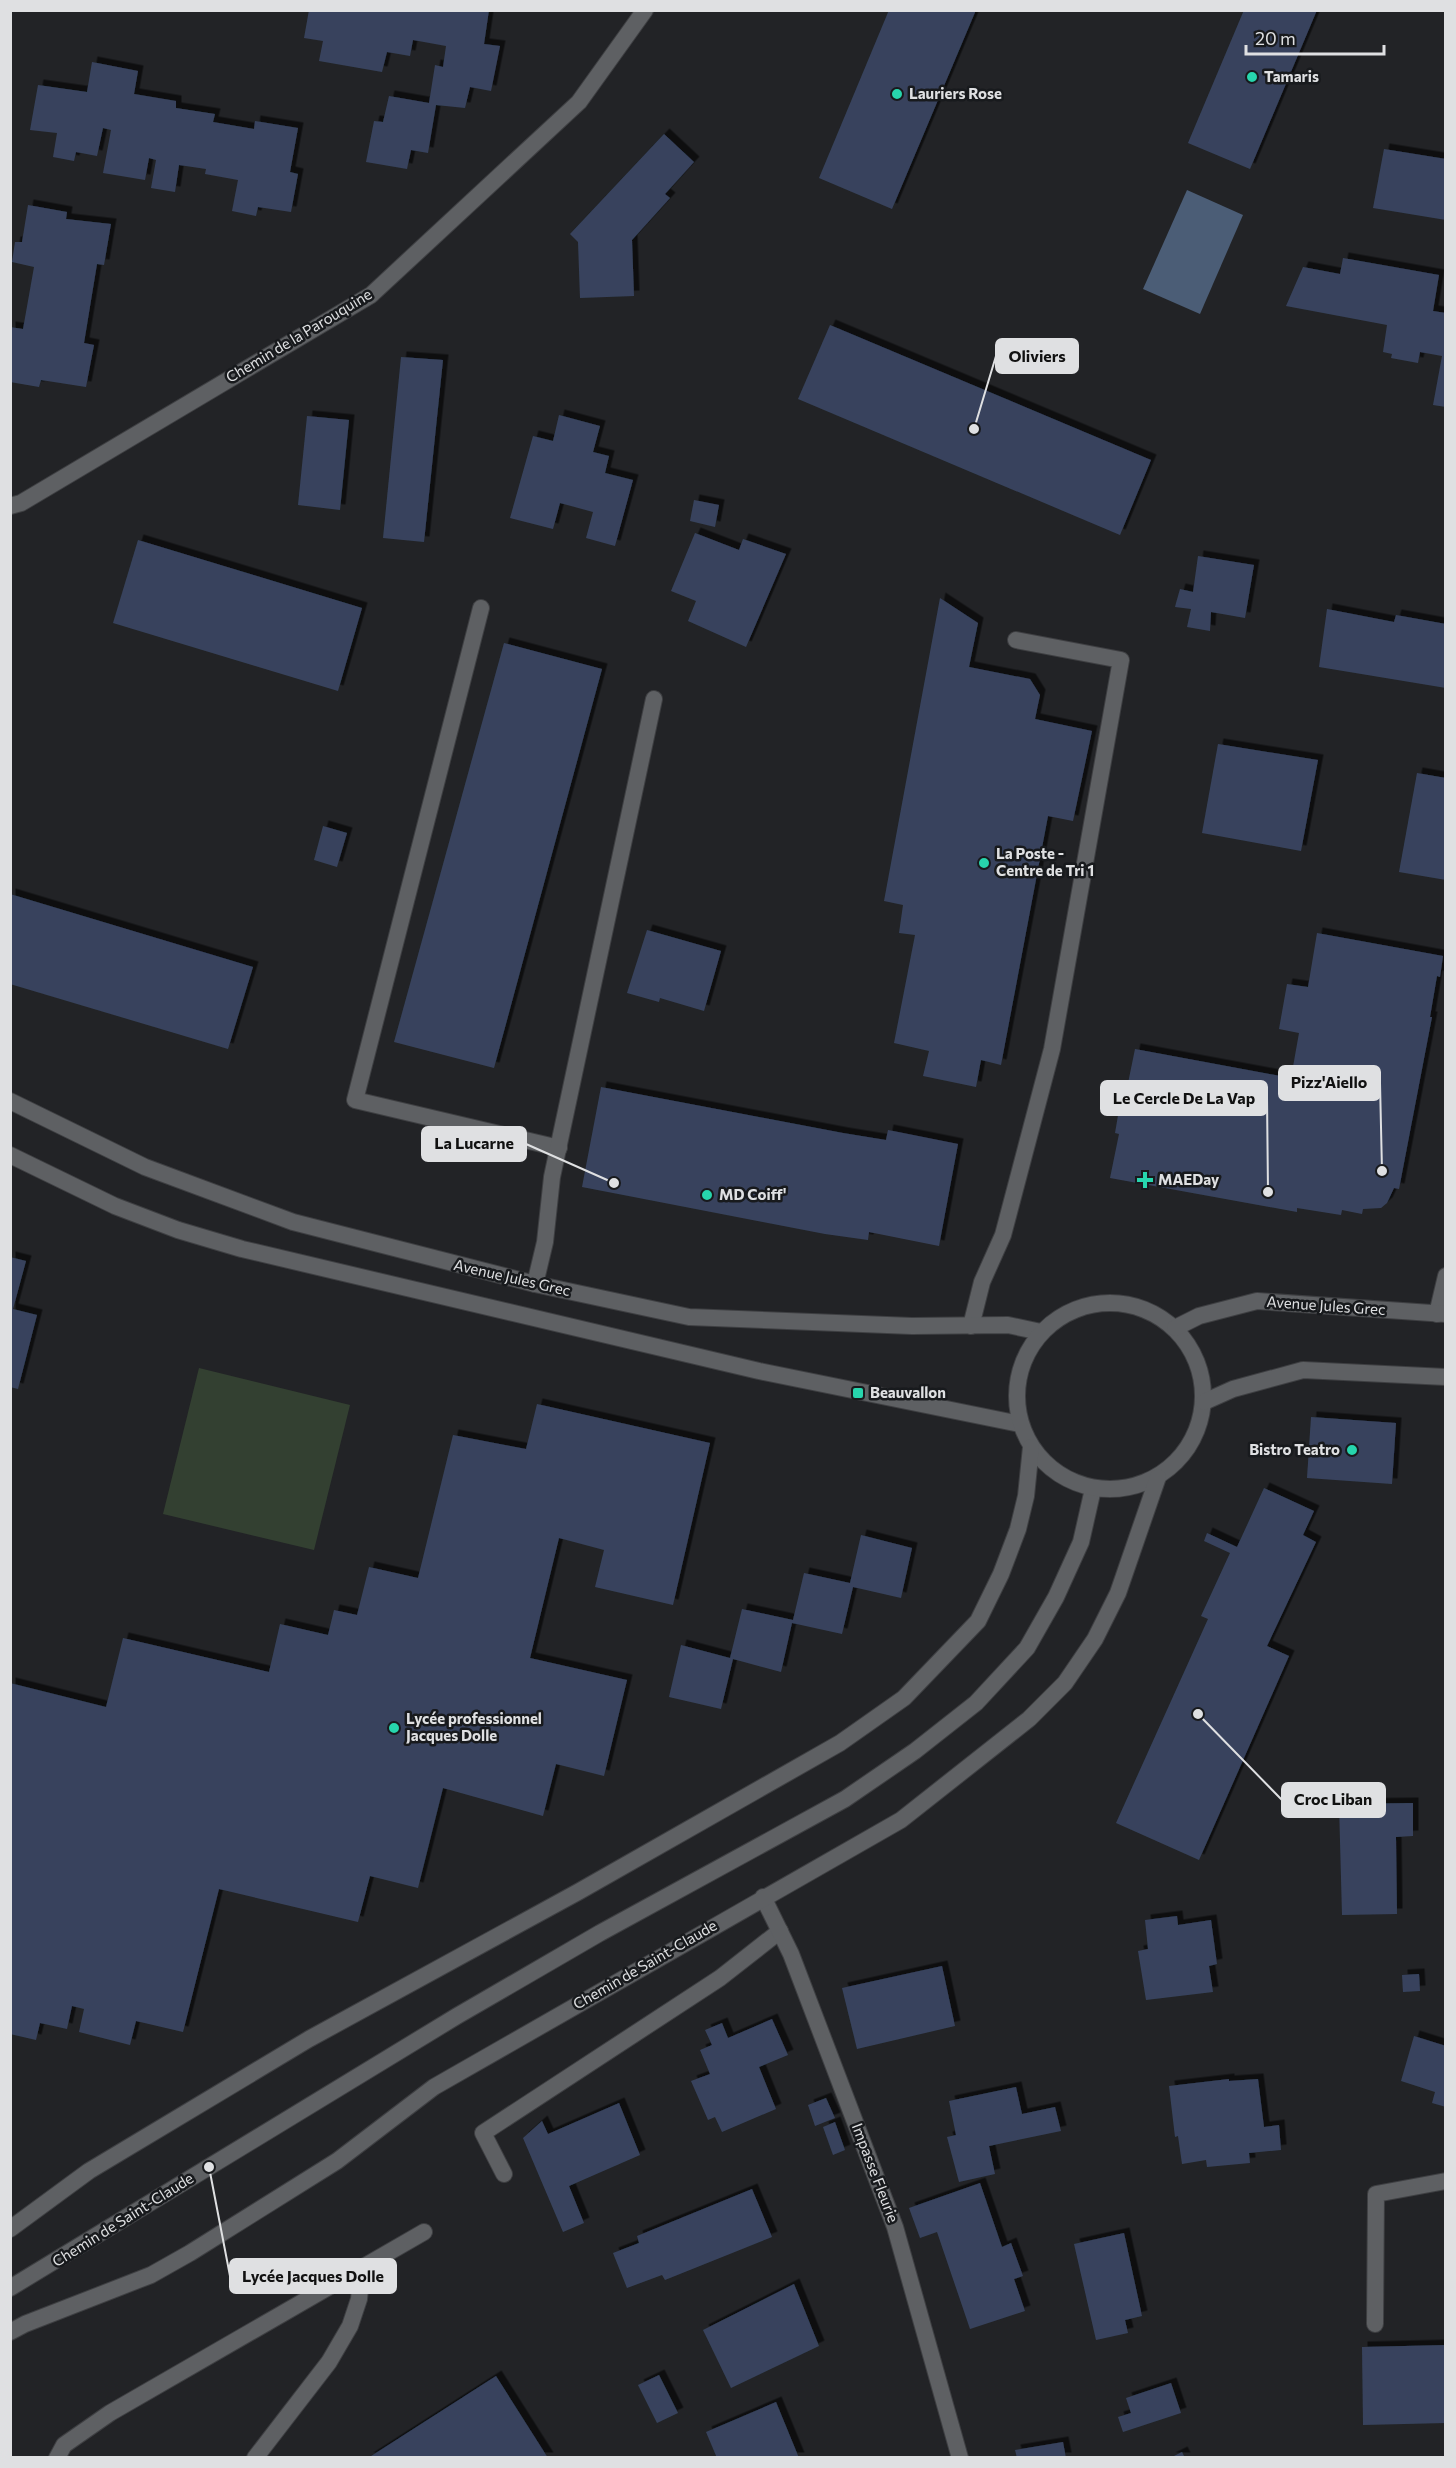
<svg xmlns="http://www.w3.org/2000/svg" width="1456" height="2468" font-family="Commissioner,sans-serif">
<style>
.green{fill:#334031}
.water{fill:#4b5d76}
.building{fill:#37435d;filter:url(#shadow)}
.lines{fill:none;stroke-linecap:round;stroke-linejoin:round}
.service-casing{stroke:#3e3f42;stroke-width:18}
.minor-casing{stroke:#3e3f42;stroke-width:18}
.tertiary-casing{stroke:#3e3f42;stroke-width:18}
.service{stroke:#5e6063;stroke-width:16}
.minor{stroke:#5e6063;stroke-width:16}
.tertiary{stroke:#5e6063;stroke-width:16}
.poi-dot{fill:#27d5ad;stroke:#181a1d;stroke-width:2}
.labels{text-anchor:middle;stroke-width:5;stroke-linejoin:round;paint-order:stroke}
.poi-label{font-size:15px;font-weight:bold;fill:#dfe0e2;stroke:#181a1d;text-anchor:start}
.street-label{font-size:15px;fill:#dfe0e2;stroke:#181a1d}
.leader{fill:none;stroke:#dfe0e2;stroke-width:2}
.callout-dot{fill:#dfe0e2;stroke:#181a1d;stroke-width:2}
.callout{fill:#dfe0e2;stroke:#dfe0e2;stroke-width:2}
.callout-label{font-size:16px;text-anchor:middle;font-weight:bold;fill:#111}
</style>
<defs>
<filter id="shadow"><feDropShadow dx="5.5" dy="-5.5" stdDeviation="0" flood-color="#0009"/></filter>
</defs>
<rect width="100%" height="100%" fill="#222326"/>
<polygon class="green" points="199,1368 350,1405 314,1550 163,1514"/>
<polygon class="water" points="1187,190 1243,215 1200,314 1143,289"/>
<g class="building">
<polygon points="309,10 489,10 484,44 500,46 491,91 470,87 465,108 436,105 428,153 411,150 407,169 366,162 374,121 383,122 389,96 429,103 435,65 443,67 446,46 413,40 410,56 387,52 382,72 319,61 323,41 304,38"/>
<polygon points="889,10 976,10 892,209 819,178"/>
<polygon points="1244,10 1317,10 1250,169 1188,143"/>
<polygon points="92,62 138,71 134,94 176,101 176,108 215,114 213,122 254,129 255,121 298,128 290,172 298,174 291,212 258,207 256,216 232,211 238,180 205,174 206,169 179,165 175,192 151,188 156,160 149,158 145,180 103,173 111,130 103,128 97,156 76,152 74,161 53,157 57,133 30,130 38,85 87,92"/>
<polygon points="664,134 694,162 665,194 670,198 632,240 634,296 580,298 578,242 570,234"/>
<polygon points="1384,149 1446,159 1446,220 1373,208"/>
<polygon points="28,205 67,212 66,219 111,224 104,265 97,264 84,343 94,345 86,387 41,380 39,387 10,382 10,327 23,329 34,267 12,262 15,242 22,242"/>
<polygon points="1343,258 1439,275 1433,311 1446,313 1446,407 1433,405 1442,356 1420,352 1418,363 1391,358 1392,354 1383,352 1387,325 1286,306 1303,267 1340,274"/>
<polygon points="830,325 1151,460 1120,535 798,399"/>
<polygon points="401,357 443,360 424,542 383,538"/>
<polygon points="559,415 600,426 593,452 609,456 605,473 633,480 615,546 586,538 593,512 560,503 553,529 510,518 533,436 553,441"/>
<polygon points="307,416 349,420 340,510 298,505"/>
<polygon points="694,500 719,505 715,527 690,521"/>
<polygon points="695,533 739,550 743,539 786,554 746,647 688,621 696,601 671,591"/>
<polygon points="138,540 362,608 338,691 113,623"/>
<polygon points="1198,556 1254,565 1245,618 1211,612 1210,631 1187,627 1191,609 1175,607 1176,603 1180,589 1193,592"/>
<polygon points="940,598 978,623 969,667 1030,679 1040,695 1035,719 1092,731 1073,821 1048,816 1001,1065 981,1060 976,1087 923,1076 929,1051 894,1043 915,935 899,933 903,905 884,901"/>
<polygon points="1327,609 1394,622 1396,615 1446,624 1446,688 1319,667"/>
<polygon points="504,643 602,669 494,1068 394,1042"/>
<polygon points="1218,744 1318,760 1301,851 1202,833"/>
<polygon points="1417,773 1446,778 1446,880 1399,872"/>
<polygon points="323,826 347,833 337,867 314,860"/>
<polygon points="10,894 253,967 228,1049 10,984"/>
<polygon points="647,930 721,951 704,1011 660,998 659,1002 627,993"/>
<polygon points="1317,933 1443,956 1440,977 1437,976 1430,1017 1432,1017 1399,1189 1394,1188 1387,1203 1381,1208 1363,1209 1362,1214 1342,1210 1341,1215 1297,1208 1297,1212 1110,1178 1119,1134 1115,1133 1122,1092 1126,1093 1135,1049 1291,1078 1299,1033 1279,1029 1287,984 1308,987"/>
<polygon points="601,1087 843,1133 886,1140 888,1130 958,1144 939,1246 869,1232 868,1240 825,1234 582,1187"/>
<polygon points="10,1257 26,1261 13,1309 37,1315 18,1389 10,1387"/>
<polygon points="537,1404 710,1443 673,1605 595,1587 604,1550 559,1538 530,1658 627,1680 604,1776 556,1764 543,1816 443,1788 418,1888 370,1876 358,1922 219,1889 183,2032 136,2021 130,2045 79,2032 84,2009 72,2006 67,2029 40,2023 36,2040 10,2034 10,1683 106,1707 123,1638 269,1672 280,1624 328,1635 334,1610 357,1615 369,1567 418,1578 453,1435 526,1449"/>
<polygon points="1311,1417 1396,1423 1392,1484 1307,1478"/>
<polygon points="1264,1488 1314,1511 1303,1535 1316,1542 1267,1646 1289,1656 1199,1860 1116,1823 1208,1619 1201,1616 1230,1553 1204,1541 1207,1533 1237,1547"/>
<polygon points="861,1535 912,1548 901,1598 853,1587 842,1634 792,1623 781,1672 733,1659 721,1709 669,1697 681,1645 730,1658 742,1609 793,1620 804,1573 850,1583"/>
<polygon points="1413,1803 1413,1836 1396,1837 1397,1914 1342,1915 1339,1804"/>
<polygon points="1177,1916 1178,1925 1211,1920 1217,1964 1209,1966 1213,1992 1146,2000 1138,1951 1148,1949 1145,1920"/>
<polygon points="942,1966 955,2026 857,2049 842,1988"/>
<polygon points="1419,1974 1420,1991 1403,1992 1402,1975"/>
<polygon points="772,2019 788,2055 759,2067 776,2109 722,2132 715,2117 708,2120 691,2081 710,2074 700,2050 712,2045 705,2030 722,2023 728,2038"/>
<polygon points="1414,2036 1446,2046 1446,2107 1432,2103 1435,2092 1401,2081"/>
<polygon points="1229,2079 1229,2081 1258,2079 1264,2127 1279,2125 1281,2150 1249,2153 1250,2163 1207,2167 1206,2160 1182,2164 1178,2136 1175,2137 1169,2086"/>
<polygon points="1016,2087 1022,2114 1055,2107 1061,2131 989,2146 995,2174 959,2182 947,2137 956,2135 949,2101"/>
<polygon points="826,2098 835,2118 815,2126 808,2105"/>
<polygon points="619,2103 640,2155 569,2186 584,2223 563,2232 523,2138 542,2121 548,2134"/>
<polygon points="835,2122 845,2150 833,2155 823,2127"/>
<polygon points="980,2183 1002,2247 1011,2243 1023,2276 1014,2279 1025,2311 970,2329 937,2232 920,2238 909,2208"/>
<polygon points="752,2189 772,2237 665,2280 662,2275 627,2288 613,2253 639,2243 637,2236"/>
<polygon points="1124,2233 1142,2316 1125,2320 1128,2333 1096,2340 1074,2244"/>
<polygon points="794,2284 819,2346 731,2388 703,2330"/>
<polygon points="1446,2345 1446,2423 1363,2425 1362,2347"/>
<polygon points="659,2375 678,2413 657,2423 638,2385"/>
<polygon points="496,2376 548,2458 368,2458"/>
<polygon points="1171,2383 1181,2413 1123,2432 1118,2417 1131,2413 1126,2398"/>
<polygon points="776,2402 799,2458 717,2458 706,2432"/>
<polygon points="1063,2442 1066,2458 1017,2458 1015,2450"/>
<polygon points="1182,2452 1185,2458 1170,2458"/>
</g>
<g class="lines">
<g class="service-casing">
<g id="service">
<polyline points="481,608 355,1100 559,1148"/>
<polyline points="535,1284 545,1242 552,1177 654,699"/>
<polyline points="971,1326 982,1282 1003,1235 1052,1049 1121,660 1016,640"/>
<polyline points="504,2174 483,2133 720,1978 780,1931"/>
<polyline points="10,2288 457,2016 600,1933 845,1799 915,1751 976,1703 1027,1648 1056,1597 1081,1542 1093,1489"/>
<polyline points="57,2458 64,2445 110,2413 424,2232"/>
<polyline points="255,2458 329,2362 350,2326 359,2299 362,2269"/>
</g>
</g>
<g class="minor-casing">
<g id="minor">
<polyline points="10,506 21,503 371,295 579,102 645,10"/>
<polyline points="1437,1314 1446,1276"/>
<polyline points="763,1897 791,1954 895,2227 960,2458"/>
<polyline points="1375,2324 1376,2194 1446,2181"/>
</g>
</g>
<g class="tertiary-casing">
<g id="tertiary">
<polyline points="10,1101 145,1167 293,1222 535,1284 689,1317 912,1326 1008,1325 1041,1332"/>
<polyline points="10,1155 115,1206 178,1230 242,1249 759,1371 1020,1424"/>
<circle cx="1110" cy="1396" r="93"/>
<polyline points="1175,1328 1199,1316 1257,1301 1446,1314"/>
<polyline points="1204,1402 1233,1389 1303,1370 1446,1377"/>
<polyline points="10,2229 89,2171 309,2039 578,1892 840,1743 904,1698 978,1621 1001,1574 1018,1529 1026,1496 1031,1447"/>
<polyline points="10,2332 25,2324 151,2275 190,2253 337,2161 434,2087 901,1820 1029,1719 1065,1683 1095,1639 1118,1593 1158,1477"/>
</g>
</g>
<use href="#service" class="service"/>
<use href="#minor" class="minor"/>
<use href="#tertiary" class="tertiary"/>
</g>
<g class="poi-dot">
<circle cx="1252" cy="77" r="6"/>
<circle cx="897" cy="94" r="6"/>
<circle cx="984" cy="863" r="6"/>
<path d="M1142 1171h6v6h6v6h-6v6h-6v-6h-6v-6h6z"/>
<circle cx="707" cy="1195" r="6"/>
<rect x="852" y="1387" width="12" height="12" rx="3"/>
<circle cx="1352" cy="1450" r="6"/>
<circle cx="394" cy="1728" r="6"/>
</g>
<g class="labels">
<g class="poi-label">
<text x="1264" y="82">Tamaris</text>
<text x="909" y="99">Lauriers Rose</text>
<text x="996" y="859">La Poste -<tspan x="996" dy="17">Centre de Tri 1</tspan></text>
<text x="1158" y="1185">MAEDay</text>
<text x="719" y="1200">MD Coiff'</text>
<text x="870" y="1398">Beauvallon</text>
<text x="1340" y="1455" text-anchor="end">Bistro Teatro</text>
<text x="406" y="1724">Lycée professionnel<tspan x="406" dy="17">Jacques Dolle</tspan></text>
</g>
<g class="street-label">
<text transform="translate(299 336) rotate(-31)" y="5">Chemin de la Parouquine</text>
<text transform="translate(512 1278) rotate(13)" y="5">Avenue Jules Grec</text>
<text transform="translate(1326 1306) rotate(4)" y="5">Avenue Jules Grec</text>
<text transform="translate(645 1965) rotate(-30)" y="5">Chemin de Saint-Claude</text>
<text transform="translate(875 2173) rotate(69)" y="5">Impasse Fleurie</text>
<text transform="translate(123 2220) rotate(-32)" y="5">Chemin de Saint-Claude</text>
</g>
</g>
<path class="leader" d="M974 429L996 356M1382 1171L1380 1083M1268 1192L1267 1098M614 1183L526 1144M1198 1714L1282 1800M209 2167L230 2276"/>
<g class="callout-dot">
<circle cx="974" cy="429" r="6"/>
<circle cx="1382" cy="1171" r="6"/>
<circle cx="1268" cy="1192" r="6"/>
<circle cx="614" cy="1183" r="6"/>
<circle cx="1198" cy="1714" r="6"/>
<circle cx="209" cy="2167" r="6"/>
</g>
<g class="callout">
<rect x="996" y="339" width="82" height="34" rx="6"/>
<rect x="1279" y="1066" width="101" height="34" rx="6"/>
<rect x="1101" y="1081" width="166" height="34" rx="6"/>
<rect x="422" y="1127" width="104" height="34" rx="6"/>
<rect x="1282" y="1783" width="103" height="34" rx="6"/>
<rect x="230" y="2259" width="166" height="34" rx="6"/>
</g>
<g class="callout-label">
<text x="1037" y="362">Oliviers</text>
<text x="1329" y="1088">Pizz'Aiello</text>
<text x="1184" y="1104">Le Cercle De La Vap</text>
<text x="474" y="1149">La Lucarne</text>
<text x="1333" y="1805">Croc Liban</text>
<text x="313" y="2282">Lycée Jacques Dolle</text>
</g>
<rect width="1456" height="2468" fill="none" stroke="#dfe0e2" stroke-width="24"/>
<path d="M1246 45v9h138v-9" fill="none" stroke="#dfe0e2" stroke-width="3"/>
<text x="1255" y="45" font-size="18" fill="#dfe0e2" stroke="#181a1d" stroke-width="4.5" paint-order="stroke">20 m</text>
</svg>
